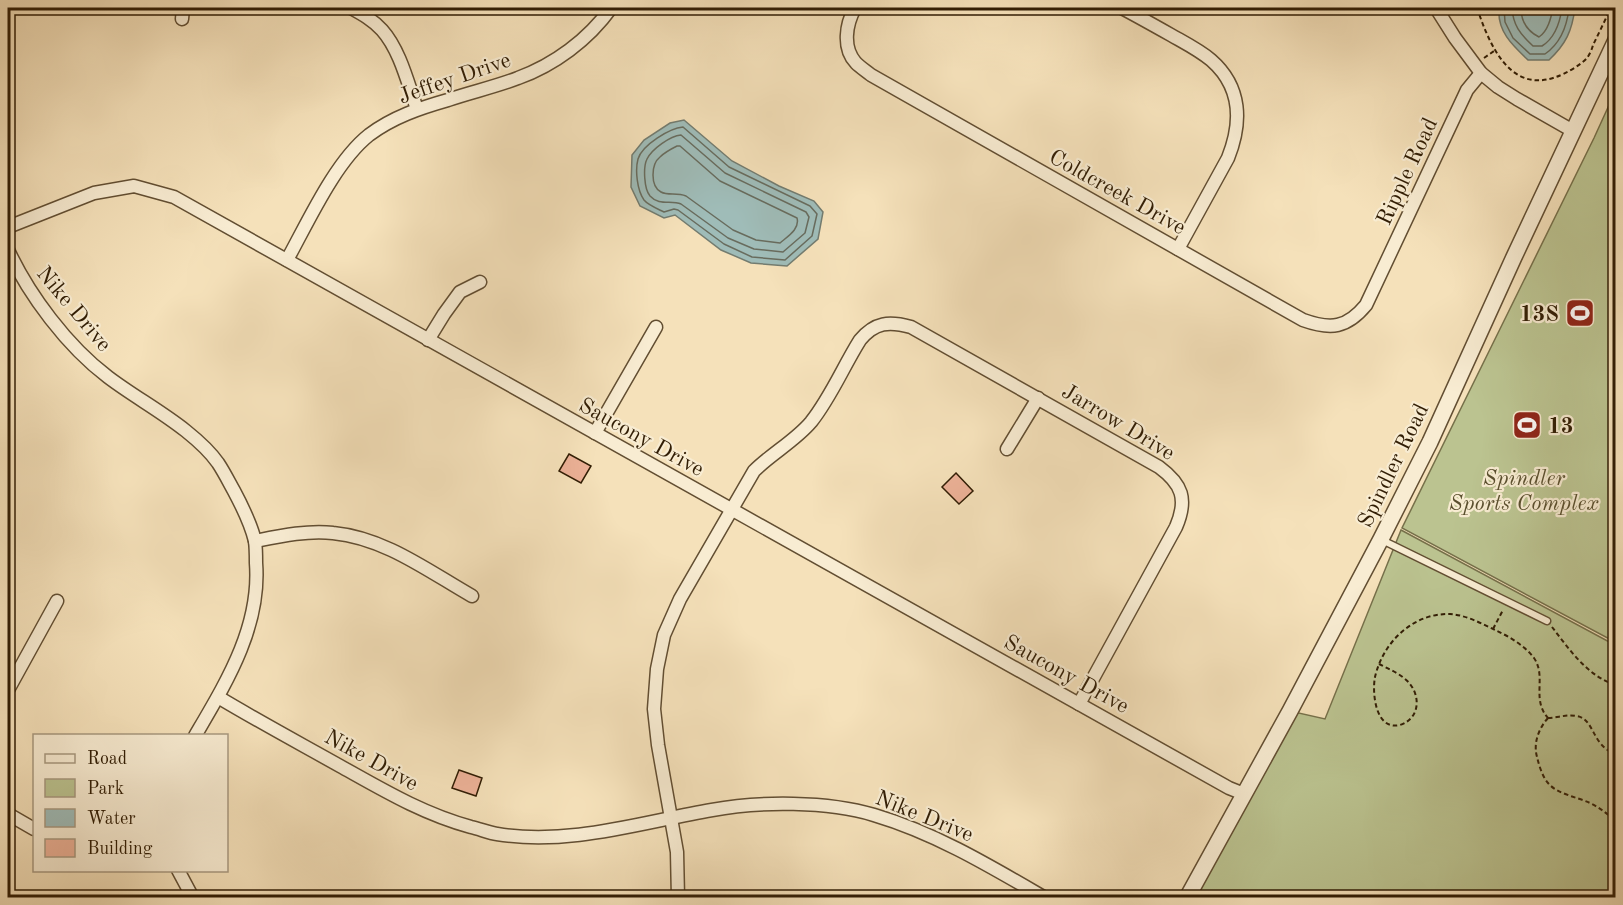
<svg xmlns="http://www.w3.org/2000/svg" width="1623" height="905" font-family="'Old Standard TT',serif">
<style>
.green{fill:#bbc390;stroke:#76704a;stroke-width:1.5}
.water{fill:#9fbcb8;stroke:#737c70;stroke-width:1.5}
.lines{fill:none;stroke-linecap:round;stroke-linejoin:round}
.shore{stroke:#686c5e;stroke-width:1.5}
.building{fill:#edb298;stroke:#311d04;stroke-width:1.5}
.service-casing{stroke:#624e32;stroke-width:9}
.minor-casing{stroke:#624e32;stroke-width:15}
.tertiary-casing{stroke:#624e32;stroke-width:18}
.path{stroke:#311d04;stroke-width:2;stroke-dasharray:4.5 3;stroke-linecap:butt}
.service{stroke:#f8ecd2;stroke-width:6}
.minor{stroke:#f8ecd2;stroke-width:12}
.tertiary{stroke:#f8ecd2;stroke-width:15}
.labels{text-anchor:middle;stroke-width:4.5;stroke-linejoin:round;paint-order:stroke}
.street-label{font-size:22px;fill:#311d04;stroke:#f8ecd2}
.poi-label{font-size:22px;font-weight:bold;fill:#311d04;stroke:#f8ecd2;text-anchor:end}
.park-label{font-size:22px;font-style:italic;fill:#5a4f2e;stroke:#f8ecd2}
</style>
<rect width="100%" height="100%" fill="#f5e1ba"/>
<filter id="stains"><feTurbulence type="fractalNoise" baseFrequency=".00333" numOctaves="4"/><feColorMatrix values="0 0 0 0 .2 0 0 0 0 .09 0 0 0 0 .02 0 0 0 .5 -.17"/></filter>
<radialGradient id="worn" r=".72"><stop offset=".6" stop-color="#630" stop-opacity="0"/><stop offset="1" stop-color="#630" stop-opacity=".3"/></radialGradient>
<g class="green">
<polygon points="1615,92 1615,642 1402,528 1594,138"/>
<polygon points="1401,530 1615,645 1615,897 1187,898 1290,711 1325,719"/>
</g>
<g class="water">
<path d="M1499,8H1575C1572,31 1566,44 1549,60H1528C1512,45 1497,31 1499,8Z"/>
<polygon points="684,120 732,161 779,186 814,201 823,212 818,239 787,266 751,263 721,250 675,215 664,218 640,206 631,187 632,155 644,140 670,123"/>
</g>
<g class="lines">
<g class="shore">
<path d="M1504,8L1505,22L1513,38L1530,54H1545C1561,43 1567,26 1569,8"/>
<path d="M1512,8C1513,25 1520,34 1533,46H1542C1555,38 1560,22 1562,8"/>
<path d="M1521,8C1521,21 1527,31 1539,37C1548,31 1551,18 1553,8"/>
<path d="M683,127L729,167L810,206L817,214L812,236L785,260L752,257L724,244L678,210L674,209L664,212C658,209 648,205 644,200C637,190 635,170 638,159C642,145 670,128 683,127Z"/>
<path d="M681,135L725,173L806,212L809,217L805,233L783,252L754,249L728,238L681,204C671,200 659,206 650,196C644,189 643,167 647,159C652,149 670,136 681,135Z"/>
<path d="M677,146H680L720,181L797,218C800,229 788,236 780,243L756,240L733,230L686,196C677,192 668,196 661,192C650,186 651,164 660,157C665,152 671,149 677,146Z"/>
</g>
</g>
<g class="building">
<polygon points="569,454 591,466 581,483 559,471"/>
<polygon points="956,473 973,491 959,504 942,487"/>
<polygon points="459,770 482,778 476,796 452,788"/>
</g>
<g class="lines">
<g class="service-casing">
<polyline id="service" points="1382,540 1547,621"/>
</g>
<g class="minor-casing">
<g id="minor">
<path d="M351,8C362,14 373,20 382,30C400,50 408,84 417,109"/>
<path d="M855,8C846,24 842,48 856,63C860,67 866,71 871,75L1303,320C1331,330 1347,328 1366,305L1467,90L1481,73"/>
<path d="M1122,8C1139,17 1155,26 1171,35C1185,43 1199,50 1211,60C1242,87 1242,123 1228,158L1178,249"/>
<polyline points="1436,8 1455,38 1481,73 1498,87 1517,99 1573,131"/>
<polyline points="182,19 183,8"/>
<polyline points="8,227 94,193 134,186 174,197 1229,788 1244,794"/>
<path d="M8,250C29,295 67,346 108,377C133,396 161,411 186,431C196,439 211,453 218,463C224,472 229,482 234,491C242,506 251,524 255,541C256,548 256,556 256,563C261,627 226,683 195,736"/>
<path d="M287,260C308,222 335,162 369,135C393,117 420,108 448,100C471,92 495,87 518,78C554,65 588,40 611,8"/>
<polyline points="428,340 444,314 460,292 480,282"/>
<polyline points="595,433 656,327"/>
<polyline points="1007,449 1038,398"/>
<path d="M255,541C280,536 308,530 333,533C385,538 428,571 472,596"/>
<polyline points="8,690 57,601"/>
<path d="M218,697C258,721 299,743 340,766C383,790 423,814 471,827C480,829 489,833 497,834C569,846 642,822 712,810C759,801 828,801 874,815C935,833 990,866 1045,898"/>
<polyline points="8,814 34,829"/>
<polyline points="178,870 193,898"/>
<path d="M678,898L677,852L658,745L654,709L657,669L664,635L680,599L754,471C772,453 795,441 811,422C831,397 843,367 860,340C875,322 889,321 911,327L1159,467C1182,484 1188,499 1176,527L1079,704"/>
</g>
</g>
<g class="tertiary-casing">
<polyline id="tertiary" points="1187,898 1290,711 1381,539 1430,442 1514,257 1616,40"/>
</g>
<g class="path">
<path d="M1477,8C1489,43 1509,94 1556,77C1565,74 1581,65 1587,58C1590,54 1592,49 1593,45C1599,33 1605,20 1611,8"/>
<polyline points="1484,58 1494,51"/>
<path d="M1552,627C1569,649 1588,677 1616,685"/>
<polyline points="1493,629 1503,610"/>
<path d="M1379,664C1389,669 1403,675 1410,684C1421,698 1419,719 1400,725C1375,731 1372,692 1375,677C1383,642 1413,613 1450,614C1466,615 1483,624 1497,631C1510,637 1525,646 1534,658C1547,677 1531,699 1548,718"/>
<path d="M1548,718C1539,728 1533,743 1537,757C1539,765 1542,776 1548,783C1557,794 1577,797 1590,803C1600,808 1608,814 1616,822"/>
<path d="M1548,718C1557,718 1567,714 1576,716C1595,718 1591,746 1616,754"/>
</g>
<use href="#service" class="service"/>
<use href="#minor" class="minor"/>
<use href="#tertiary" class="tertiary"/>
</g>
<defs>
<g id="stadium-square" transform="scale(1.5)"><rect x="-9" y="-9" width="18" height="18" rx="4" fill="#8f2418" stroke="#f8ecd2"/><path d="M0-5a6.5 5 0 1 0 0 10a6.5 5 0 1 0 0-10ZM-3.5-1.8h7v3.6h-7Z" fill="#fff"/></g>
</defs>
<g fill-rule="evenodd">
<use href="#stadium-square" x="1580" y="313"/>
<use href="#stadium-square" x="1527" y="425"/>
</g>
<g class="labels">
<g class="street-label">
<text transform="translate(454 77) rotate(-19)" y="8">Jeffey Drive</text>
<text transform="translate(1406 171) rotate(-65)" y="8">Ripple Road</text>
<text transform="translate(1118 191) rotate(29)" y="8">Coldcreek Drive</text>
<text transform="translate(75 308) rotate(50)" y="8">Nike Drive</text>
<text transform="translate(1119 421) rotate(31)" y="8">Jarrow Drive</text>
<text transform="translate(642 436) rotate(29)" y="8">Saucony Drive</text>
<text transform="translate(1392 465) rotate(-64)" y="8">Spindler Road</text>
<text transform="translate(1067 673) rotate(29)" y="8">Saucony Drive</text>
<text transform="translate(372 759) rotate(29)" y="8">Nike Drive</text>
<text transform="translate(925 815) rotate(22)" y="8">Nike Drive</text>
</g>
<g class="poi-label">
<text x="1559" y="321">13S</text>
<text x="1548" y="433" text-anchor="start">13</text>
</g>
<g class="park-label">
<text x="1524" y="485">Spindler<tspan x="1524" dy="25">Sports Complex</tspan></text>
</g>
</g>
<rect width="1623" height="905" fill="none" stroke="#f5e1ba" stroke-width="30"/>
<rect x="9" y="9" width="1605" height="887" fill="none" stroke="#311d04" stroke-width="3"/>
<rect x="15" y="15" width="1593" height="875" fill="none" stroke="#311d04" stroke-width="1.5"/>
<rect x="33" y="734" width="195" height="138" fill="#f8ecd2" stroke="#a89980" stroke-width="1.5"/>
<rect x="45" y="754" width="30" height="9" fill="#f8ecd2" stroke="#a89980" stroke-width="1.5"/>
<text x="87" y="764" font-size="18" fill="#311d04">Road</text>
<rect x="45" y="779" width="30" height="18" fill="#bbc390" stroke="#a89980" stroke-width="1.5"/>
<text x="87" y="794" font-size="18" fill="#311d04">Park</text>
<rect x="45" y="809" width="30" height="18" fill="#9fbcb8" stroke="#a89980" stroke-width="1.5"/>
<text x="87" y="824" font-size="18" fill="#311d04">Water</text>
<rect x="45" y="839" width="30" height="18" fill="#edb298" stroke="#a89980" stroke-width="1.5"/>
<text x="87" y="854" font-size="18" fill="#311d04">Building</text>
<rect width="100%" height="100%" filter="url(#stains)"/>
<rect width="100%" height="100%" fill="url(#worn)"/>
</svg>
